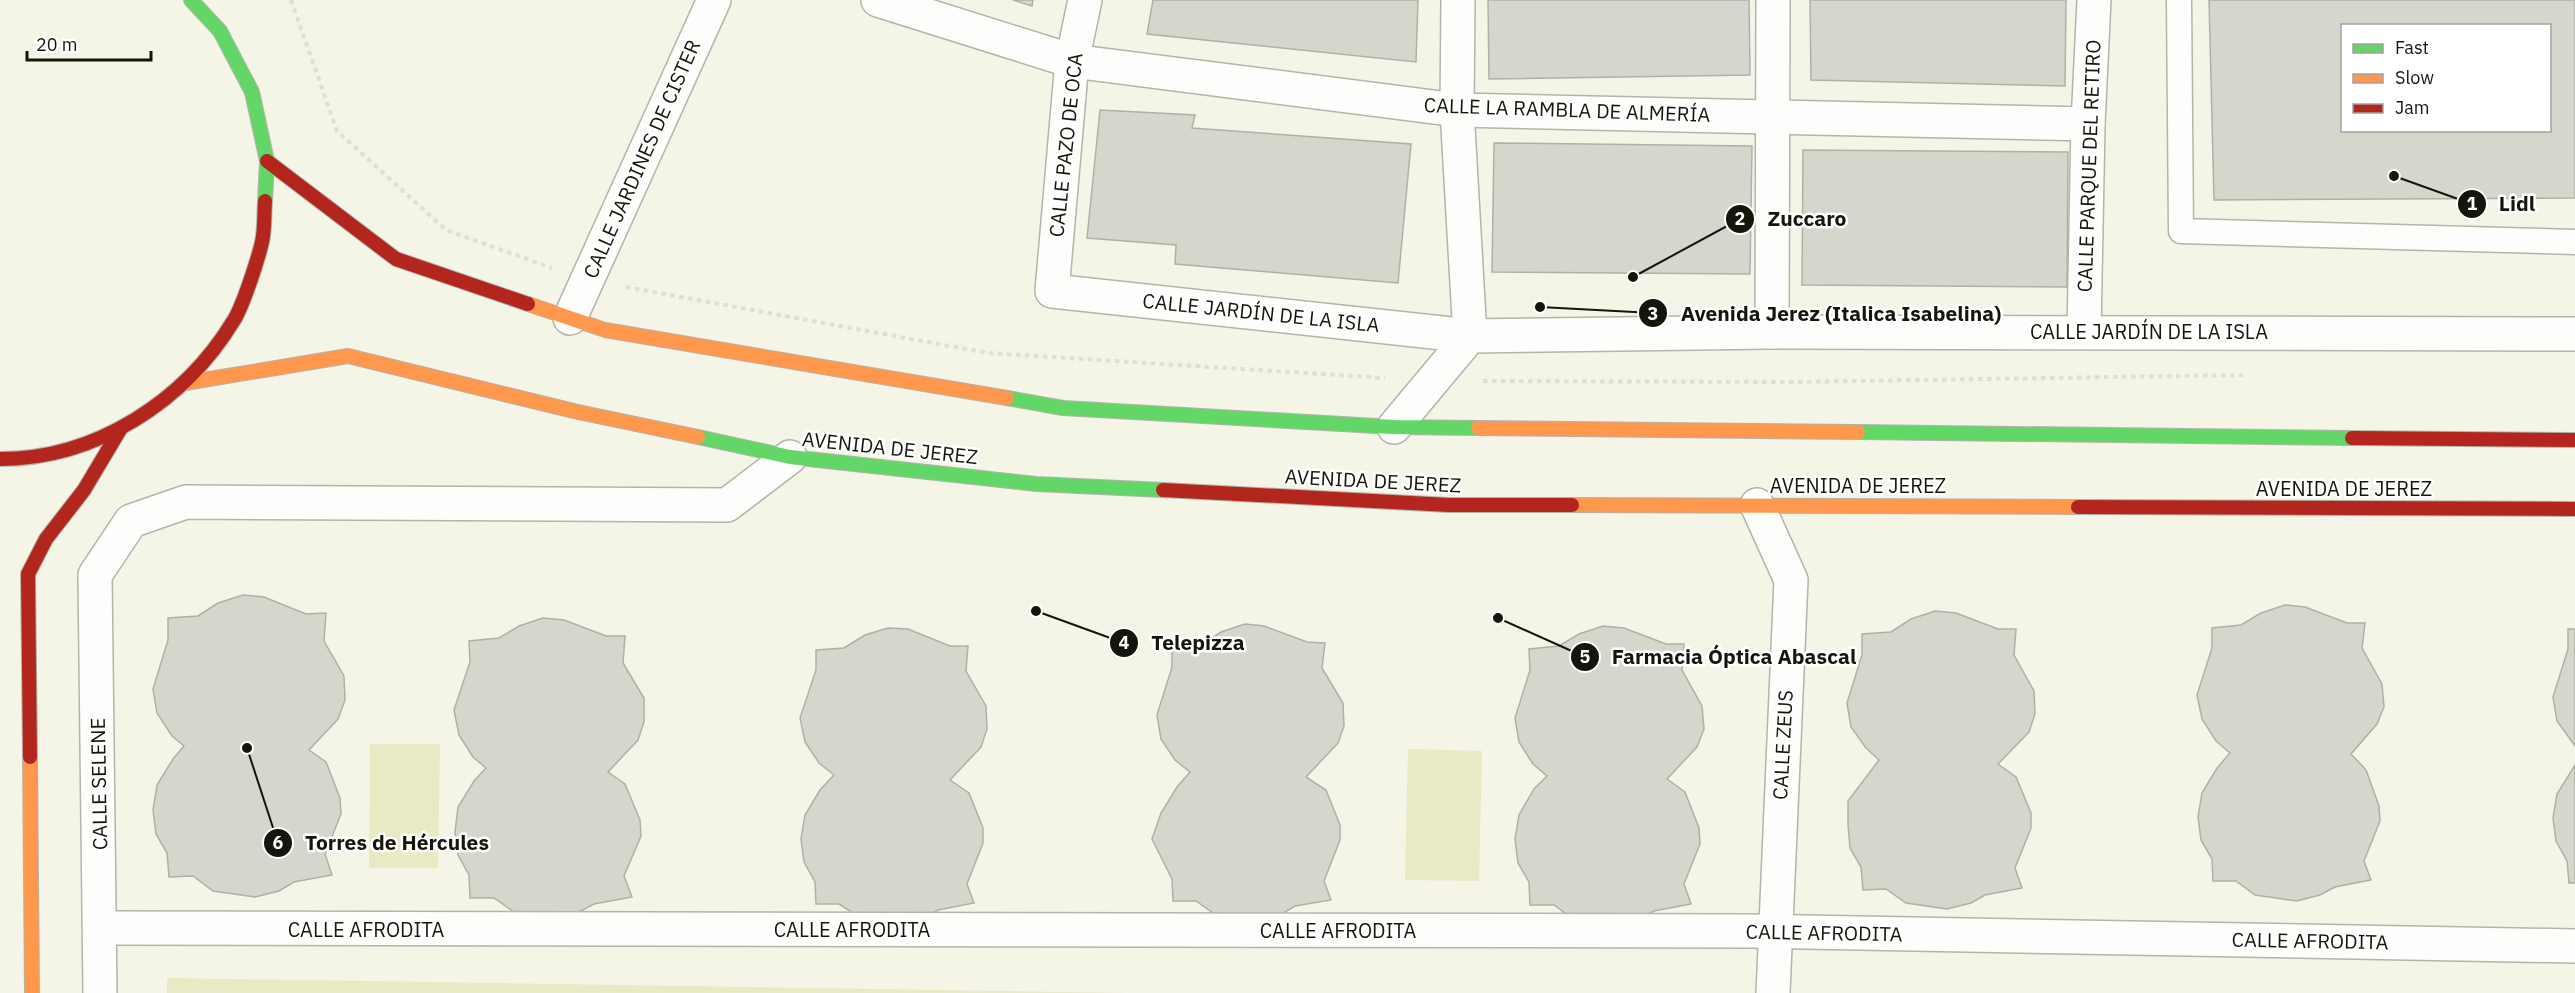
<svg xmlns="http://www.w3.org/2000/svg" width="2575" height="993" font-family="'IBM Plex Sans',sans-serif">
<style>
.green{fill:#e9e9c4}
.building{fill:#d6d6cc;stroke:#b0b0a6;stroke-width:1.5;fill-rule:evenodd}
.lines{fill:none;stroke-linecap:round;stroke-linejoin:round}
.lane-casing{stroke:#b4b4aa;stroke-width:27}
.street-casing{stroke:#b4b4aa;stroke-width:36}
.fast-casing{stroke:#b4b4aa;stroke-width:16}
.slow-casing{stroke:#b4b4aa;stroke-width:16}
.jam-casing{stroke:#b4b4aa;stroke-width:16}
.path{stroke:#dededa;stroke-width:4;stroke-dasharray:4.5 4.5;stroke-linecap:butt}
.lane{stroke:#fdfdfb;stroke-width:24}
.street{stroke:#fdfdfb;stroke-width:33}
.fast{stroke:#63d668;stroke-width:14}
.slow{stroke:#ff974d;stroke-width:14}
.jam{stroke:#b3261e;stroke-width:14}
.labels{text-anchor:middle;stroke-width:5;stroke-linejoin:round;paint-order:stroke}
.street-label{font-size:20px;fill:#15150c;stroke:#fff}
.leader{fill:none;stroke:#15150c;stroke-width:2}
.callout-dot{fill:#15150c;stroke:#fff;stroke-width:2}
.mark-label{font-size:18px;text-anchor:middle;font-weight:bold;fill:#fff}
.callout-label{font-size:21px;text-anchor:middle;font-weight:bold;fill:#15150c;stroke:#fff;stroke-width:5;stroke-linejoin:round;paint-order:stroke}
</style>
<rect width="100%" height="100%" fill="#f4f4e7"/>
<g class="green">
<polygon points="370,744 440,744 438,868 369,868"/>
<polygon points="1408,749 1482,751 1479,881 1405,880"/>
<polygon points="167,978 1127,993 167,993"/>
</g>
<g class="building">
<polygon points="1013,0 1033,0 1032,6"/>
<polygon points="1153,0 1418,0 1416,62 1147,34"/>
<polygon points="1488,0 1749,0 1750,75 1489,79"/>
<polygon points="1810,0 2066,0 2065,86 1811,80"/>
<path d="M2209,0H2575V198L2214,200ZM2342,26H2550V130H2342Z"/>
<polygon points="1100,110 1195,115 1192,128 1411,144 1398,283 1175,264 1176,245 1087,238"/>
<polygon points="1494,143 1752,146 1750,274 1492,272"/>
<polygon points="1803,150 2068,152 2067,287 1802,285"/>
<polygon points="243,595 264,597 306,614 326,613 324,641 344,676 345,700 338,719 309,750 326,762 340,798 341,814 325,854 332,875 294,882 279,891 255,897 213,891 193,876 169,877 167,853 156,834 153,810 157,785 173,759 184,746 172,736 157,713 153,689 168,640 168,618 198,616 218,603"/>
<polygon points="2285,605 2305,607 2347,623 2365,623 2362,648 2382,684 2384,707 2377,724 2351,754 2366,770 2379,806 2380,821 2364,861 2371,880 2335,887 2320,895 2297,901 2255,895 2236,881 2213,881 2212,859 2201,840 2198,817 2202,793 2217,768 2230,753 2216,741 2202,719 2197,695 2212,648 2212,628 2241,625 2261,613"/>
<polygon points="1935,611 1956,613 1998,629 2016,629 2014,655 2034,691 2035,714 2029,732 1998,764 2016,777 2031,813 2031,828 2015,868 2022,888 1985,895 1971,903 1947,909 1906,903 1886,889 1863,890 1861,867 1850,848 1848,824 1848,801 1879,760 1866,748 1851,727 1847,703 1862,655 1862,634 1891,632 1911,619"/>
<polygon points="543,618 564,620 606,636 625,636 623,663 644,698 644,722 638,740 608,772 625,784 640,820 641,836 624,876 632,897 594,904 579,912 556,918 514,912 494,898 470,898 469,875 458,855 455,832 458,807 474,781 486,768 473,757 459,735 454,710 470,662 469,641 499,638 519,626"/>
<polygon points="1245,624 1264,626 1307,642 1325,643 1322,668 1343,703 1344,726 1338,743 1306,777 1326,790 1340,825 1340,840 1324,881 1331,900 1295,906 1280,915 1216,915 1196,901 1173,901 1172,879 1152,839 1161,813 1177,787 1190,772 1175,760 1161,739 1157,715 1172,667 1172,647 1201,645 1221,632"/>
<polygon points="1603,626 1624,628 1666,644 1684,644 1682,670 1702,706 1704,729 1697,747 1667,779 1685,792 1699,828 1700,844 1684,884 1691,904 1654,911 1639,919 1573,919 1554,905 1530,905 1529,882 1518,863 1515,839 1519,815 1534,789 1547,776 1533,764 1519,742 1515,718 1530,670 1529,649 1559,646 1579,634"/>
<polygon points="888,628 908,629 950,646 968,646 966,671 986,706 987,729 981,747 950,780 969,793 983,828 983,843 967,884 974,903 938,910 924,918 859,917 839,904 816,904 815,882 804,862 801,839 805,815 820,790 834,775 819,763 805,742 800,718 816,670 816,650 844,648 865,635"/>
<polygon points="2568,629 2575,629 2575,746 2557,721 2553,697 2568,649"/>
<polygon points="2575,765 2575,883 2569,883 2567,861 2556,841 2553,818 2557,794"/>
</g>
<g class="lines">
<g class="lane-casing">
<polyline id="lane" points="2179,0 2181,231 2575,242"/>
</g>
<g class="street-casing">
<g id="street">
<polyline points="878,0 1072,61 1457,110 2088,124"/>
<polyline points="1085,0 1072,61 1052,291 1470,336 1457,110 1458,0"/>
<polyline points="570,318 714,0"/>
<polyline points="1772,332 1773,0"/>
<polyline points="2084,332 2088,124 2094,0"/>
<polyline points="1394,427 1470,336 1772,332 2575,334"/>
<polyline points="1757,505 1791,580 1773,993"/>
<polyline points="101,928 1750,931 2575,946"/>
<polyline points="100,993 95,575 131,521 186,502 727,505 790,457"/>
</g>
</g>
<g class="fast-casing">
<g id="fast">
<polyline points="191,0 220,31 252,92 267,161 265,201"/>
<polyline points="1007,398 1063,408 1394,427 1478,428"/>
<polyline points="1858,432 2352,438"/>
<polyline points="698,437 790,457 1036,484 1163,490"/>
</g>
</g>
<g class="slow-casing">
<g id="slow">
<polyline points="528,304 605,330 1007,398"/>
<polyline points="185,383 348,356 578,412 698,437"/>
<polyline points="1478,428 1858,432"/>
<polyline points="1572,505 2078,507"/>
<polyline points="30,757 32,993"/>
</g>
</g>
<g class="jam-casing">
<g id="jam">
<polyline points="267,161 396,259 528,304"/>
<polyline points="2352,438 2575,440"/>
<path d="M0,459C96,459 185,401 234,320C243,306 258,259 262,242C265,229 264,214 265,201"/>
<polyline points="1163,490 1449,505 1572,505"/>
<polyline points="2078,507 2575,509"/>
<polyline points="30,757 28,574 46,539 84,490 121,428"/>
</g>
</g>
<g class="path">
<polyline points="291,0 337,131 446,230 552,268"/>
<polyline points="626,287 988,353 1385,378"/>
<polyline points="1483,381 1789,382 2243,375"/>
</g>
<use href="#lane" class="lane"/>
<use href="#street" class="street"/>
<use href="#fast" class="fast"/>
<use href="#slow" class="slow"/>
<use href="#jam" class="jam"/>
</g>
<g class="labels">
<g class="street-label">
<text transform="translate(1567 110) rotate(2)" y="7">CALLE LA RAMBLA DE ALMERÍA</text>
<text transform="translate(1066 145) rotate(-84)" y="7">CALLE PAZO DE OCA</text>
<text transform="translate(642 159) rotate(-66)" y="7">CALLE JARDINES DE CISTER</text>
<text transform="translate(2089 166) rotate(-88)" y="7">CALLE PARQUE DEL RETIRO</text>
<text transform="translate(1261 313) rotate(6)" y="7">CALLE JARDÍN DE LA ISLA</text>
<text x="2149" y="339">CALLE JARDÍN DE LA ISLA</text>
<text transform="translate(890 448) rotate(6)" y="7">AVENIDA DE JEREZ</text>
<text transform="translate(1373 481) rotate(3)" y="7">AVENIDA DE JEREZ</text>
<text x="1858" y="493">AVENIDA DE JEREZ</text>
<text x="2344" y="496">AVENIDA DE JEREZ</text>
<text transform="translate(1783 745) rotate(-87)" y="7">CALLE ZEUS</text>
<text transform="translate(99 784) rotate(-91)" y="7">CALLE SELENE</text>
<text x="366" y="937">CALLE AFRODITA</text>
<text x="852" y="937">CALLE AFRODITA</text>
<text x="1338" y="938">CALLE AFRODITA</text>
<text transform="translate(1824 933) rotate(1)" y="7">CALLE AFRODITA</text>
<text transform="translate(2310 941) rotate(1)" y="7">CALLE AFRODITA</text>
</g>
</g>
<path class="leader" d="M2394 176L2472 204M1633 277L1740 219M1540 307L1653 313M1036 611L1124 643M1498 618L1585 657M247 748L278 843"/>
<g class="callout-dot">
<circle cx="2394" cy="176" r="6"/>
<circle cx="1633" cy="277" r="6"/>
<circle cx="1540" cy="307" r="6"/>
<circle cx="1036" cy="611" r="6"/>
<circle cx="1498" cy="618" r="6"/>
<circle cx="247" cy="748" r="6"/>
<circle cx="2472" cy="204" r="15"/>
<circle cx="1740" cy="219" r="15"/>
<circle cx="1653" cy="313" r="15"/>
<circle cx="1124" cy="643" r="15"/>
<circle cx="1585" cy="657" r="15"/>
<circle cx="278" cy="843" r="15"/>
</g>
<g class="mark-label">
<text x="2472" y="210">1</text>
<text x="1740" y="225">2</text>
<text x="1653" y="320">3</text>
<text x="1124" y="649">4</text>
<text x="1585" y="663">5</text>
<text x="278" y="849">6</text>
</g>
<g class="callout-label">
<text x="2517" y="211">Lidl</text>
<text x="1807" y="226">Zuccaro</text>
<text x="1841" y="321">Avenida Jerez (Italica Isabelina)</text>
<text x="1198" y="650">Telepizza</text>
<text x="1734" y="664">Farmacia Óptica Abascal</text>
<text x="397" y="850">Torres de Hércules</text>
</g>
<rect x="2341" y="24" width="210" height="108" fill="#ffffff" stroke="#a1a19e" stroke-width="1.5"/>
<rect x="2353" y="44" width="30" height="9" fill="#63d668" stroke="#a1a19e" stroke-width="1.5"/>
<text x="2395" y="54" font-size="18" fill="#15150c">Fast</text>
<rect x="2353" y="74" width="30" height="9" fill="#ff974d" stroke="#a1a19e" stroke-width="1.5"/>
<text x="2395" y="84" font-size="18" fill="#15150c">Slow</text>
<rect x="2353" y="104" width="30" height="9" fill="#b3261e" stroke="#a1a19e" stroke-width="1.5"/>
<text x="2395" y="114" font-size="18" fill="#15150c">Jam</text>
<path d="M27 51v9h124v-9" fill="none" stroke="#15150c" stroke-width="3"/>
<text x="36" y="51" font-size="18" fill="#15150c" stroke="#ffffff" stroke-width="4.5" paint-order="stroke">20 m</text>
</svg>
